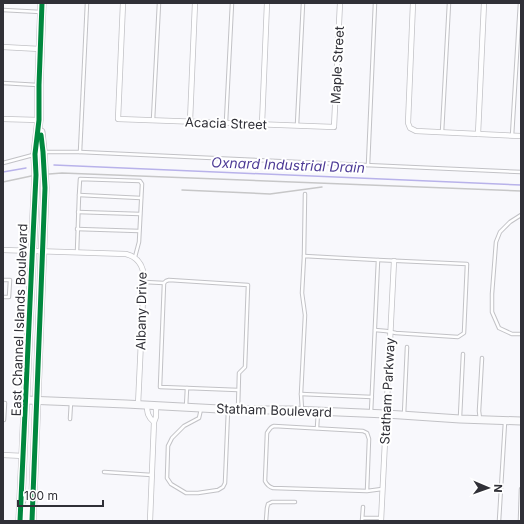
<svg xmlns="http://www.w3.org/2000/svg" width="524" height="524" font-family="Inter,sans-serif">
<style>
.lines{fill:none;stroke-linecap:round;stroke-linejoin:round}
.stream{stroke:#b8b2ea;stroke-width:1.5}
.lane-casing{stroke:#c2c2c6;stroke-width:4.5}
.street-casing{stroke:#c2c2c6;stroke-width:6}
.secondary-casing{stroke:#c2c2c6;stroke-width:9}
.lane{stroke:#fefeff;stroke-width:2.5}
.street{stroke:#fefeff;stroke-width:4.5}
.secondary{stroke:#fafafc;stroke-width:7}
.rail{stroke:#c7c7c8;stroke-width:1.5}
.cycleway-casing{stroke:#fff;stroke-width:8}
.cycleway{stroke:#00873e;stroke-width:5}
.labels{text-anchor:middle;stroke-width:4;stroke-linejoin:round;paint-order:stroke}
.street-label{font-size:13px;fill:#303037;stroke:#fff}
.water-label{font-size:14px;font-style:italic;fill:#4d3b96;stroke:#fff}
</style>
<rect width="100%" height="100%" fill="#f8f8fc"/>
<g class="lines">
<g class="stream">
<polyline points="54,165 521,185"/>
<polyline points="3,172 26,168"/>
</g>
<g class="lane-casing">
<g id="lane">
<polyline points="3,10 41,12"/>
<polyline points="3,83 38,85"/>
<polyline points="153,120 159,3"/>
<polyline points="226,122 232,3"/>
<polyline points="297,125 303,3"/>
<polyline points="442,132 449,3"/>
<polyline points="512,136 520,3"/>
<polyline points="44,152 80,152 521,172"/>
<polyline points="80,152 87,3"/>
<polyline points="3,163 33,155"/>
<polyline points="368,165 375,3"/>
<polyline points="79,195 141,198"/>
<polyline points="78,212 140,214"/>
<polyline points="521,215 510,222 500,232 496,242 492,294 492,312 499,328 512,334 521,334"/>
<polyline points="77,229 139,231"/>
<polyline points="77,252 79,195 80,179 140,181 142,184 139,242 135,257"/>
<polyline points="304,256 305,194"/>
<polyline points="3,280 10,280 9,297 3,297"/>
<polyline points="144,282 164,283 166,281 169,280 248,285 245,367 239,373 238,409"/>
<polyline points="164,283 160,387 187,388"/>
<polyline points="375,330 386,331 396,333 458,337 464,333 467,264 378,260"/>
<polyline points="301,394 372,397"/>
<polyline points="3,403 5,403 4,420 3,420"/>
<polyline points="186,407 187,388 238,390"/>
<polyline points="201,409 199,418 184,426 172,438 168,446 167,478 171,484 186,493 198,493 218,490 223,487 225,483 228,410"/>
<polyline points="302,410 301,394 305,315 302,293 304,256 378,260 371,413"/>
<polyline points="404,415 407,347"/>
<polyline points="460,417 463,354"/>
<polyline points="70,419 71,402"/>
<polyline points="480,419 479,411 482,358"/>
<polyline points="317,428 318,412"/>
<polyline points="104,472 152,475"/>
<polyline points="521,489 520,520 521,520"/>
<path d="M367,491L369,439L367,433L363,431L274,426C270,427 269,430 267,433L265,481C267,485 269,487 273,488L367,491L382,489"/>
<polyline points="363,518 381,518"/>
<polyline points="266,521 267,508 268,504 272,502 295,502"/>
<polyline points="362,521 363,507"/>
<polyline points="499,521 505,422"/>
</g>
</g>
<g class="street-casing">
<g id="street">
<polyline points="123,3 118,119 334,127 340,3"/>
<polyline points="413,3 408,123 410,128 416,131 521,136"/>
<polyline points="3,47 40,49"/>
<polyline points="3,119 39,120"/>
<polyline points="190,121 195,3"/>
<polyline points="262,124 267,3"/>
<polyline points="478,134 484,3"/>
<path d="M3,250L126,254C138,257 143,265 144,277L138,405"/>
<path d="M147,405C147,413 148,417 154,422"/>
<polyline points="3,455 24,456"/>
<polyline points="150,521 154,422 156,417 156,406"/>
<polyline points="381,521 394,261"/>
</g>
</g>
<g class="secondary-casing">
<g id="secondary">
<polyline points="26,400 126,404 238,410 292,410 386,414 460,419 521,421"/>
<polyline points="20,521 33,237 36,175 35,154 39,120 39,85 42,3"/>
<polyline points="26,521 27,510 29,504"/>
<polyline points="32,521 45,188 43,152 41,132"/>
</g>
</g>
<use href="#lane" class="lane"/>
<use href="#street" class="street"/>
<use href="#secondary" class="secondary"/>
<g class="rail">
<polyline points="3,182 36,175 62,173 521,191"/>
<polyline points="182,190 270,194 322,187"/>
</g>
<g class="cycleway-casing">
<g id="cycleway">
<polyline points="20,521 33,237 36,175 35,154 39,120 39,85 42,3"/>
<polyline points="32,521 45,188 43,152 41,135"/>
</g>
</g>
<use href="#cycleway" class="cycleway"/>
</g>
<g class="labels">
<g class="street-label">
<text transform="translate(337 65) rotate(-87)" y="5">Maple Street</text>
<text transform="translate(226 123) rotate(2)" y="5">Acacia Street</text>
<text transform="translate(141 311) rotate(-89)" y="5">Albany Drive</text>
<text transform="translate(19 320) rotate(-88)" y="5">East Channel Islands Boulevard</text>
<text transform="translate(387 391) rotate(-87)" y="5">Statham Parkway</text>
<text transform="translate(274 410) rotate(2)" y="5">Statham Boulevard</text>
</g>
<g class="water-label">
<text transform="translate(288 165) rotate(2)" y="5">Oxnard Industrial Drain</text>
</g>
</g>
<rect width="524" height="524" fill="none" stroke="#303037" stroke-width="8"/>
<g transform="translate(488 488) rotate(92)" stroke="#ffffff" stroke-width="3" paint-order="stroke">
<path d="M0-3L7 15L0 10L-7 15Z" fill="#303037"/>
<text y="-6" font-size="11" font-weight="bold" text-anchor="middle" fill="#303037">N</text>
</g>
<path d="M18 500v6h85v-6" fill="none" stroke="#303037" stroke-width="2"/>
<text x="24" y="500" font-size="12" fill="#303037" stroke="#ffffff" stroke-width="3" paint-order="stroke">100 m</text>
</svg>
